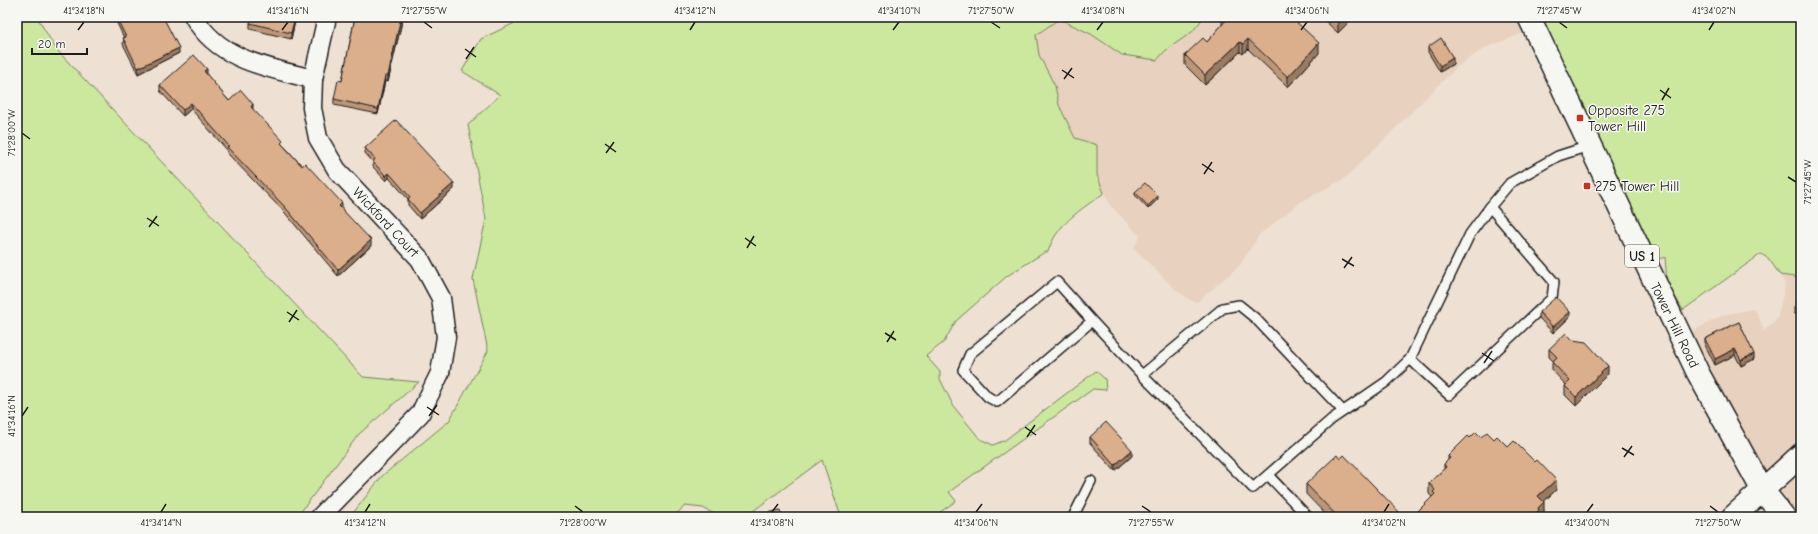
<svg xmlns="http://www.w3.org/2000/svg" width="1818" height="534" font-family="'Comic Neue',sans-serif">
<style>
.built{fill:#e8d1be}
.green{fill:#cce79e;stroke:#74825d}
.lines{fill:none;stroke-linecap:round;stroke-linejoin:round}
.service-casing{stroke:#1c1c1c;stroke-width:12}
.minor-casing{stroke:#1c1c1c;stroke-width:21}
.primary-casing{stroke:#1c1c1c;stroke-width:25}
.service{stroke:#f6f6f2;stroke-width:9}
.minor{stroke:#f6f6f2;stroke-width:18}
.primary{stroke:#f6f6f2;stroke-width:22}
.wall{fill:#bc9678;stroke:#1c1c1c}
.shaded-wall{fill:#997a62;stroke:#1c1c1c}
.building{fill:#dbae8c;stroke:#1c1c1c}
.ticks{fill:none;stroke:#1c1c1c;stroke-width:1.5}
.poi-dot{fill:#c8321e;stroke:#f6f6f2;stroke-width:1.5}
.labels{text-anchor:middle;stroke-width:3;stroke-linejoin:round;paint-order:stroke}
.shield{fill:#f6f6f2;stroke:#5d5d5c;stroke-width:1}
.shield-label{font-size:13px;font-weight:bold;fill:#1c1c1c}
.poi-label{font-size:14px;fill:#1c1c1c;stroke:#f6f6f2;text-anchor:start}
.street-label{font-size:14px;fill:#1c1c1c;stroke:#f6f6f2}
.neatline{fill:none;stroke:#1c1c1c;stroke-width:1.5}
.ticks-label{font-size:10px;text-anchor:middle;fill:#1c1c1c}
</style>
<rect width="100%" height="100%" fill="#eee0d3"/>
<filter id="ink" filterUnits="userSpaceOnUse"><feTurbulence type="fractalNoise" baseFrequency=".025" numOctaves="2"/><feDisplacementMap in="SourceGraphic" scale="8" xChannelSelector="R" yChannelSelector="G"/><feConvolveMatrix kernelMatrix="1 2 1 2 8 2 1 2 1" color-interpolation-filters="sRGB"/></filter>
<g filter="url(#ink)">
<g class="built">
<polygon points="1204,17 1526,17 1531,30 1485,48 1458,66 1344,179 1302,201 1260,234 1240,265 1197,302 1190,300 1176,290 1134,248 1140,236 1110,205 1096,175 1097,145 1075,138 1059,105 1055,86 1038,55 1036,35 1059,19 1091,34 1122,55 1165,51 1192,32"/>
<polygon points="1780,275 1801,278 1801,517 1753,517 1765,506 1688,334 1723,315 1753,309 1757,313 1764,331 1778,317 1785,284"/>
</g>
<g class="green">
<polygon points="17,17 37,17 56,49 363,377 419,382 359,434 297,517 17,517"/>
<path d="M527,17H1204L1192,32L1165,51L1157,60L1122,55L1091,34L1059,19L1036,35L1039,55L1055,86L1059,105L1075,138L1097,145V175L1104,193C1082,209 1056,224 1048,252H1045L1007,276L956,321L944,342L926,356L940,372V379L954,407L980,439L993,445L1005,440L1096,371L1105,379L1106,390L1093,389L949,492L956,501L933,517H841L822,460L745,517H720L703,508L685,506L673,517H350L382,476L449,421L488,351L473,279L486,219L468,125L500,95L462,71L481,39Z"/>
<polygon points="1526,17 1801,17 1801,278 1780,275 1769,259 1761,254 1683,310 1667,283 1665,257 1645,264"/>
</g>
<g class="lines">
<g class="service-casing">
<g id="service">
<polyline points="1092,321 1057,282 970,354 963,370 988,397 997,402 1092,321 1142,375 1253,488 1332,419 1386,382 1410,359 1470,234 1490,207 1510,183 1558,156 1589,146"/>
<polyline points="1410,359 1449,395 1552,298 1554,282 1490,207"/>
<polyline points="1142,375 1223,308 1239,305 1255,318 1343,411"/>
<polyline points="1268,475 1308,517"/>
<polyline points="1073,517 1091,481"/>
</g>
</g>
<g class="minor-casing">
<g id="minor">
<path d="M194,17C218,60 269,68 313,79"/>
<polyline points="320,517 420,414 440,373 446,337 441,298 420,259 337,170 318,138 312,108 313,79 327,17"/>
</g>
</g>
<g class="primary-casing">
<g id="primary">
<polyline points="1529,17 1698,373 1763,491 1784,517"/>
<polyline points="1733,517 1801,455"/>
</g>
</g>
<use href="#service" class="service"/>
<use href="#minor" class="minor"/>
<use href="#primary" class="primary"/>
</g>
<g class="wall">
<polygon points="114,17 163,17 179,53 138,74 123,44 124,38"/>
<polygon points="296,17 291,39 250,29 250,23"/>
<polygon points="355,17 403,17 388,82 385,81 378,114 334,105 334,99 342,81"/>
<polygon points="1222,17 1296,17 1294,19 1319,53 1288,87 1248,49 1243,54 1240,52 1205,85 1185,65 1185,55 1207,42 1222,25"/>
<polygon points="1321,17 1348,17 1348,23 1338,33"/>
<polygon points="1428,47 1453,64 1440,72 1428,52"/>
<polygon points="207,75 229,101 253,110 283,145 342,209 371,246 338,276 285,213 227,153 227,150 191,109 183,116 160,91 160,85"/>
<polygon points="365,148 454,189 420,219 408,205 408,199 389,178 386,181 373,167 373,162 365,153"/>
<polygon points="1135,192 1158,199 1148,209 1135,195"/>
<polygon points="1801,295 1801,317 1794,313 1794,308"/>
<polygon points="1539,312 1570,317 1553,333 1539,318"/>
<polygon points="1739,322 1754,359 1741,366 1735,355 1715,365 1705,345 1705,339"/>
<polygon points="1549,349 1608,374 1576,406 1565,395 1565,386 1566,385 1552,370 1552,362 1553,361 1549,357"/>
<polygon points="1090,437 1132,456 1115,471 1090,443"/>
<polygon points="1481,437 1494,439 1508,447 1556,490 1543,502 1544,512 1539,517 1432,497 1429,494 1429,483 1444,469 1444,464 1448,460 1448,456 1470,438"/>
<polygon points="1340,459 1404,517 1328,517 1306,494 1306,484"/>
</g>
<g class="shaded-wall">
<polygon points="295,17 296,17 291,39 291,33"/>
<polygon points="401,17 403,17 388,82 388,76"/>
<polygon points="1344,17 1348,17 1348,23 1338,33 1338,23"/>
<polygon points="1248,39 1248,49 1243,54 1243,44"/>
<polygon points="1240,42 1240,52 1205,85 1205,75"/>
<polygon points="1319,43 1319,53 1288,87 1288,77"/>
<polygon points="179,48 179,53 138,74 138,68"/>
<polygon points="1453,58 1453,64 1440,72 1440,66"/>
<polygon points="207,69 207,75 204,71"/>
<polygon points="385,76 385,81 378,114 378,109"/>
<polygon points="191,103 191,109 183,116 183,110"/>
<polygon points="253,104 253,110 251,107"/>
<polygon points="389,173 389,178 386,181 386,176"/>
<polygon points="454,183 454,189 420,219 420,213"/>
<polygon points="1158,196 1158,199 1148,209 1148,206"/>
<polygon points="342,203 342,209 339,212 339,206"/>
<polygon points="371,240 371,246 338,276 338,270"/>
<polygon points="1570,312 1570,317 1553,333 1553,327"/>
<polygon points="1735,349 1735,355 1715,365 1715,359"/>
<polygon points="1754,354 1754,359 1741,366 1741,360"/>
<polygon points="1608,366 1608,374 1576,406 1576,397"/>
<polygon points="1132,450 1132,456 1115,471 1115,465"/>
<polygon points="1556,480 1556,490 1538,507 1538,496"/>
<polygon points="1544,502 1544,512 1539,517 1532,517 1538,508"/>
</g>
<g class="building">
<polygon points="116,17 163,17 179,48 138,68 123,38 126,37"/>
<polygon points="251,17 295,17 291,33 250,23"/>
<polygon points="355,17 401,17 388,76 385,76 378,109 334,99 338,80 342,81"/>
<polygon points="1225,17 1291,17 1319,43 1288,77 1248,39 1243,44 1240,42 1205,75 1185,55 1203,38 1207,42 1227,19"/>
<polygon points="1332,17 1344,17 1338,23"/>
<polygon points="1441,38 1453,58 1440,66 1428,47"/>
<polygon points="194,55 207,69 204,71 229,101 241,90 253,104 251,107 283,141 281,143 302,166 305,163 342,203 339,206 371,240 338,270 285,207 227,147 229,146 191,103 183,110 160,85"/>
<polygon points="396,120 454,183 420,213 408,199 410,197 389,173 386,176 373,162 375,159 365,148"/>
<polygon points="1145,183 1158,196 1148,206 1135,192"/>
<polygon points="1801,295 1801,312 1794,308"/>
<polygon points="1556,297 1570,312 1553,327 1539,312"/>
<polygon points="1739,322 1754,354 1741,360 1735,349 1715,359 1705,339"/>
<polygon points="1566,333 1573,340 1586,342 1608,366 1576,397 1565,386 1570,381 1552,362 1557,357 1549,349"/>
<polygon points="1106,422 1132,450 1115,465 1090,437"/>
<polygon points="1476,432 1481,437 1487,432 1494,439 1497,436 1508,447 1514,441 1535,462 1537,460 1556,480 1538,496 1544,502 1538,508 1539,510 1532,517 1412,517 1435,494 1433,492 1435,490 1429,483 1446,467 1444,464 1450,458 1448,456 1468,436 1470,438"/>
<polygon points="1337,455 1340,459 1344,455 1404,517 1338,517 1306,484"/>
<polygon points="780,510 782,517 751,517"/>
</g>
</g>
<path class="ticks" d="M424,22L432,28M991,22L1000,28M1559,22L1567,28M78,30L84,22M282,30L288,22M690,30L695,22M893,30L899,22M1097,30L1103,22M1301,30L1307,22M1709,30L1714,22M465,49L476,57M466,59L474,47M1062,70L1074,78M1064,79L1072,68M1660,90L1671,98M1662,100L1669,88M22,133L30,139M605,144L616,152M606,153L614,142M1202,164L1214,172M1204,174L1212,162M1788,177L1796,182M147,218L159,226M149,227L157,216M745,238L756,246M747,248L754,236M1342,259L1354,266M1344,268L1352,257M287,312L299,320M289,322L297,310M885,333L896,340M887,342L894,331M1482,353L1494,361M1484,363L1492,351M427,407L439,415M22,416L28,407M429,416L437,405M1025,427L1036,435M1027,437L1035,425M1622,448L1634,455M1624,457L1632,446M575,506L583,512M1142,506L1151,512M1710,506L1718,512M161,512L166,504M365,512L370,504M772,512L778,504M976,512L982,504M1384,512L1389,504M1587,512L1593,504"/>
<g class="poi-dot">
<rect x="1576" y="114" width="8" height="8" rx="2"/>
<rect x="1583" y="182" width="8" height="8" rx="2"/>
</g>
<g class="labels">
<rect class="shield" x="1625" y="245" width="34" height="22" rx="3"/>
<g class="shield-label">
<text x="1642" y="261">US 1</text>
</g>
<g class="poi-label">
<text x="1588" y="115">Opposite 275<tspan x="1588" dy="16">Tower Hill</tspan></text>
<text x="1595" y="191">275 Tower Hill</text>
</g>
<g class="street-label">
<text transform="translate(386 222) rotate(47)" y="5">Wickford Court</text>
<text transform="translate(1675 325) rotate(64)" y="5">Tower Hill Road</text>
</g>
</g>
<rect width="1818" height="534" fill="none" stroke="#f6f6f2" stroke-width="44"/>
<path d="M32 48v6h55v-6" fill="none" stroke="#1c1c1c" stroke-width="2"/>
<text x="38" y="48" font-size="12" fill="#1c1c1c" stroke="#f6f6f2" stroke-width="3" paint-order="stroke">20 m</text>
<rect x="22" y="22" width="1774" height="490" class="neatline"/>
<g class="ticks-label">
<text x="84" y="14">41°34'18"N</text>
<text x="288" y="14">41°34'16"N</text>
<text x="424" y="14">71°27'55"W</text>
<text x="695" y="14">41°34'12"N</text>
<text x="899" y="14">41°34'10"N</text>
<text x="991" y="14">71°27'50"W</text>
<text x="1103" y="14">41°34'08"N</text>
<text x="1307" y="14">41°34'06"N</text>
<text x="1559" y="14">71°27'45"W</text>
<text x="1714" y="14">41°34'02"N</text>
<text transform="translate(11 133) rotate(-90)" y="4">71°28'00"W</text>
<text transform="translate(1807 182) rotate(-90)" y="4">71°27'45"W</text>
<text transform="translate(11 416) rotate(-90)" y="4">41°34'16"N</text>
<text x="161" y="526">41°34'14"N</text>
<text x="365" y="526">41°34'12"N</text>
<text x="583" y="526">71°28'00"W</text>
<text x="772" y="526">41°34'08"N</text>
<text x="976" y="526">41°34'06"N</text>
<text x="1151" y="526">71°27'55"W</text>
<text x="1384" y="526">41°34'02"N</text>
<text x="1587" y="526">41°34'00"N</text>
<text x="1718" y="526">71°27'50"W</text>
</g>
</svg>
